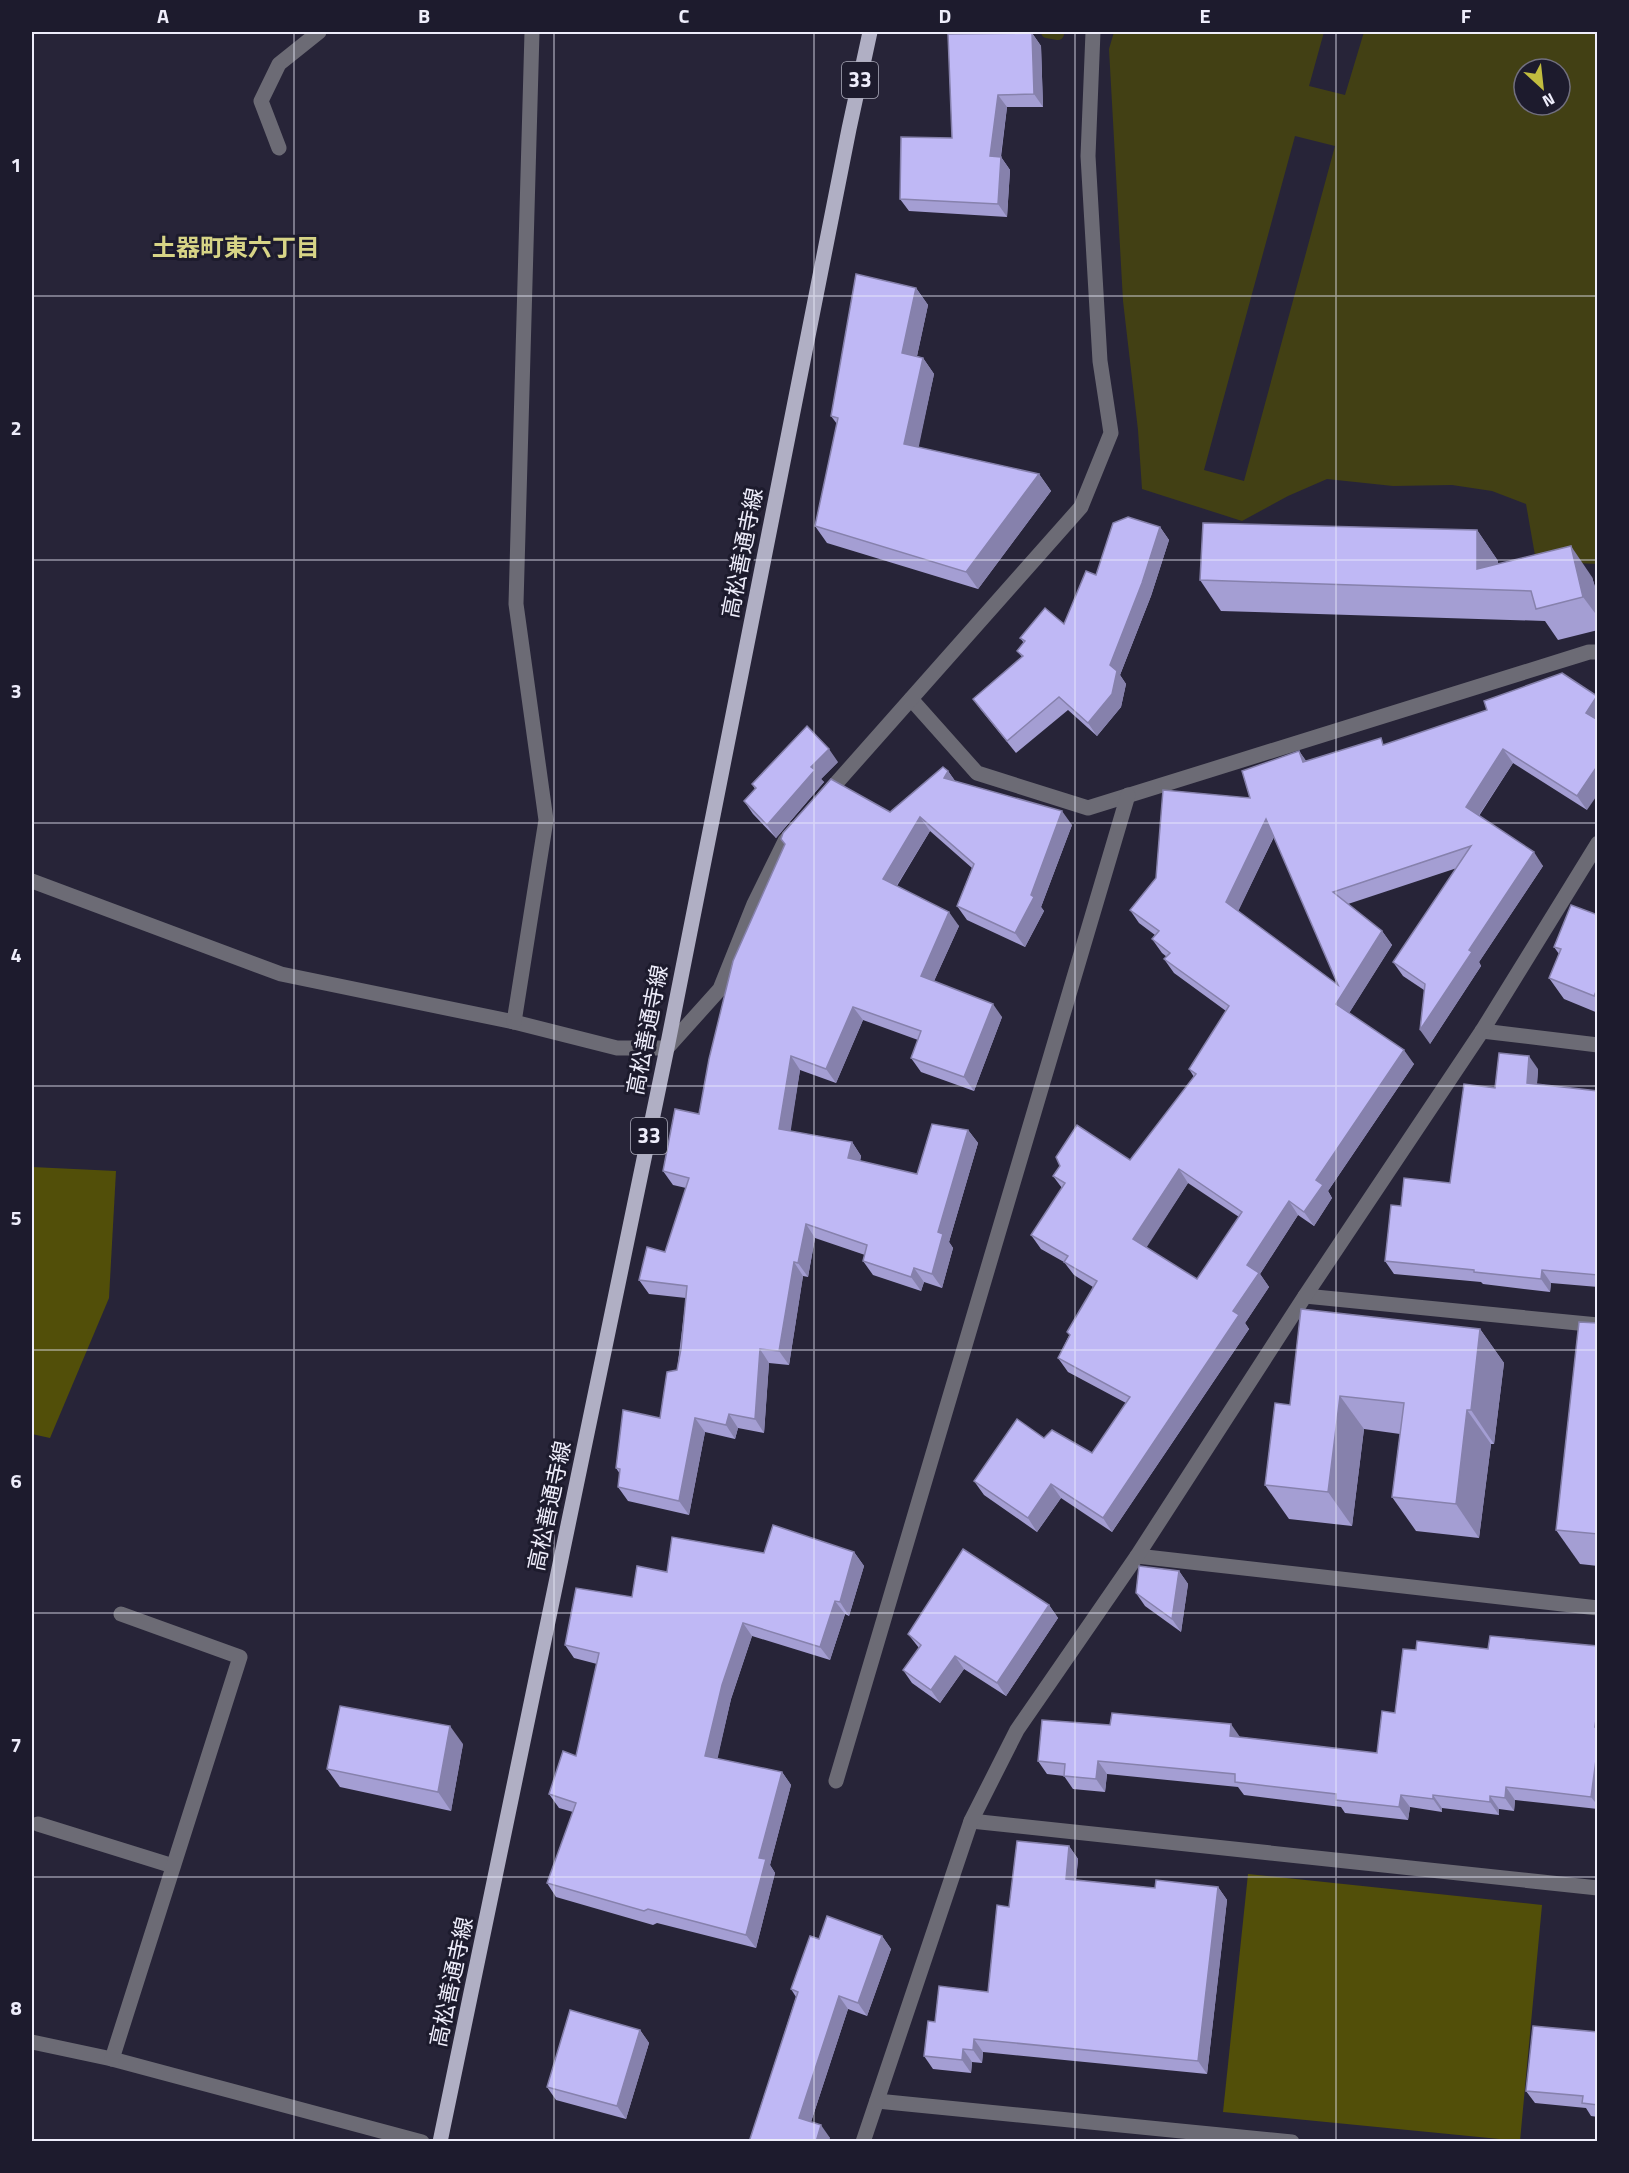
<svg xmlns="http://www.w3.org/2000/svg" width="1629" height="2173" font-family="'Titillium Web','Noto Sans JP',sans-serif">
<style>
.green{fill:#524f09}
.water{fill:#424014;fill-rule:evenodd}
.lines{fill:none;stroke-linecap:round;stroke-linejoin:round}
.stream{stroke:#424014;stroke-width:12}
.minor{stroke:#6c6b75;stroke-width:15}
.major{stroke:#b0afc4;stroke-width:15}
.wall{fill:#a49ed3;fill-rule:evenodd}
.shaded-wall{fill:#8681ac}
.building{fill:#bfb8f5;stroke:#8681ac;stroke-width:1.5;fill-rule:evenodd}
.grid{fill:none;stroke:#eeedfb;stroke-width:1.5;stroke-opacity:0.55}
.labels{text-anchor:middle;stroke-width:6;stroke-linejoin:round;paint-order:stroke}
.shield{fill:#1d1b2d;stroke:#afaebd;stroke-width:1.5}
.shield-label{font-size:21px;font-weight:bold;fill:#eeedfb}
.street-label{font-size:22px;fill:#eeedfb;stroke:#1d1b2d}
.neighbourhood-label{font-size:24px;font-weight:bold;fill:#d7d486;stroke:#1d1b2d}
.neatline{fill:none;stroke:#eeedfb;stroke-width:2}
.grid-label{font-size:20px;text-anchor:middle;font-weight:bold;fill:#eeedfb}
</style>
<rect width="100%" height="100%" fill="#272438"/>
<g class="green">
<polygon points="32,1167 116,1171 109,1298 50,1438 32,1434"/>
<polygon points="1248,1874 1542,1905 1520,2141 1223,2112"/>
</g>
<path class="water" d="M1114,32H1324L1309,86L1345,95L1364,32H1597V564L1536,561L1526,504L1492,491L1452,485L1393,486L1327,479L1288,496L1242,521L1142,489L1138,430L1123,301L1109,49ZM1524,69H1560V105H1524ZM1295,136L1335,146L1244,481L1204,470Z"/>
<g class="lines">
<polyline class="stream" points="1047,32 1058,34"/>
<g class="minor">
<polyline points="279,148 261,101 279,64 319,32"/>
<polyline points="911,699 977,773 1088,808 1589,652 1598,652"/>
<polyline points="824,797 1081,507 1111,433 1100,361 1088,156 1093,32"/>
<polyline points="32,881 281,974 514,1022 617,1048 667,1048 720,989 754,904 785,841 796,828"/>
<polyline points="514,1022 546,820 516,604 532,32"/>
<polyline points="1482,1031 1598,1045"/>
<polyline points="1305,1296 1598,1325"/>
<polyline points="1137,1556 1598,1608"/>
<polyline points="836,1781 1128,795"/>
<polyline points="971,1821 1598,1888"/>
<polyline points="38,1824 173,1866"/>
<polyline points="32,2042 112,2059 422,2142"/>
<polyline points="112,2059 240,1657 121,1614"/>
<polyline points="877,2101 1292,2142"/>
<polyline points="863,2142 971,1821 1017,1730 1137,1556 1305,1296 1482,1031 1598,843"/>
</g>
<polyline class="major" points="440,2142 667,1048 849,129 870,32"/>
</g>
<g class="wall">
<polygon points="1032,33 1041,46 1043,107 1007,107 1001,157 1010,170 1007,217 909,211 900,199 952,138"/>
<polygon points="916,288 928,305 917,356 923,358 934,374 918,447 1039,474 1051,491 978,589 827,543 815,526 837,424 831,416"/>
<polygon points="1160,527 1169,540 1151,596 1120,675 1126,684 1121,707 1097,736 1068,710 1016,753 982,711 973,699 1022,657 1017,651 1024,643 1020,638 1064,624 1096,575"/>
<polygon points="1477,530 1498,561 1498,564 1592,577 1598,597 1598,630 1558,640 1545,621 1221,611 1200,580"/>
<path d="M1562,673L1587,810L1513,763L1479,816L1543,866L1479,962L1481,966L1430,1044L1424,990L1403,976L1393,962L1457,868L1348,904L1382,931L1392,945L1349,1013L1414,1064L1328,1191L1332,1198L1314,1226L1298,1215L1260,1274L1269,1287L1245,1323L1249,1329L1112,1532L1061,1498L1037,1532L984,1495L974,1481L1044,1438L1092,1453L1126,1403L1068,1372L1058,1358L1093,1287L1074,1275L1064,1262L1041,1249L1031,1235L1062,1188L1053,1176L1130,1160L1194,1077L1189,1069L1226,1011L1174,973L1164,959L1167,957L1162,953L1152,939L1155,935L1139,923L1130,910L1299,751L1306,761L1386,744L1487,710ZM1274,837L1338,985L1238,911ZM1188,1183L1239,1217L1197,1279L1146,1247Z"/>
<polygon points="838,762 821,779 824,782 776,838 753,814 744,801 755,789 752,784"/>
<polygon points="948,771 955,781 1072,825 1041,907 1044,911 1025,947 967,920 957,906 972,868 930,831 897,886 959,926 934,981 1002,1017 974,1091 921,1072 911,1058 918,1040 863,1020 836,1083 800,1070 790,1131 852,1142 861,1156 860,1161 917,1174 968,1130 978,1143 949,1242 953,1248 942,1288 924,1282 921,1291 873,1275 863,1261 865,1255 815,1238 808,1277 803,1276 789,1365 769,1363 764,1433 738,1428 735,1439 705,1432 689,1515 628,1501 618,1487 620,1474 616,1468 660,1418 677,1370 686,1298 649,1294 639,1280 665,1252 686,1188 673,1185 663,1171 699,1114 785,845 781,839 890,812"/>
<polygon points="1598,915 1598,1013 1564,999 1549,978 1559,954 1554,947"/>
<polygon points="1538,1069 1537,1084 1598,1091 1598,1287 1551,1283 1550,1292 1483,1284 1481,1282 1394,1274 1385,1261 1401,1206 1450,1183 1495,1088"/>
<polygon points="1598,1323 1598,1566 1580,1564 1556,1530"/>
<polygon points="1480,1329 1504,1363 1494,1444 1491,1444 1479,1538 1416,1531 1392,1497 1400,1434 1364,1429 1352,1526 1289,1519 1265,1485 1290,1405"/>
<polygon points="854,1552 864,1566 849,1616 845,1614 830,1660 752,1636 731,1699 717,1759 782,1772 791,1785 770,1865 775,1873 756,1948 657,1923 653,1925 556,1897 547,1883 573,1812 559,1808 549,1794 576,1756 597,1664 574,1658 565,1645 667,1572 764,1553"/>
<polygon points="1179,1571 1188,1584 1181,1632 1145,1606 1136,1593"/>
<polygon points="1049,1605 1058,1618 1006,1696 964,1669 940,1703 912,1683 903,1670 919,1648 908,1634"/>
<polygon points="1598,1646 1598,1809 1515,1800 1514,1811 1499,1809 1499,1815 1442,1808 1442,1812 1410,1807 1408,1820 1345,1813 1341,1807 1244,1795 1238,1787 1107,1774 1105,1792 1073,1789 1064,1776 1047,1774 1038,1761 1240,1737 1377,1753 1395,1713 1416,1650 1488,1649"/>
<polygon points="463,1744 451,1811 340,1787 327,1769"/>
<polygon points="1069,1846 1078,1859 1076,1880 1155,1888 1218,1887 1227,1900 1207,2074 983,2052 982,2063 972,2062 971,2073 933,2069 924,2056 935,2022 988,1992 1009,1907"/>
<polygon points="882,1936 891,1949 867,2016 848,2009 811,2122 830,2138 749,2142 796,1997 791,1989 819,1939"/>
<polygon points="640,2030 649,2043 626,2119 556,2100 547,2087"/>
<polygon points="1598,2032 1598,2117 1591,2116 1586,2108 1535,2103 1526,2091"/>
</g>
<g class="shaded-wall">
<polygon points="1032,33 1041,46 1043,107 1034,94"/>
<polygon points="998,95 1007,107 999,169 990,156"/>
<polygon points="1001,157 1010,170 1007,217 998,204"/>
<polygon points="916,288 928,305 914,370 902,353"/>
<polygon points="923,358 934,374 916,460 904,444"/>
<polygon points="1039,474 1051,491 978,589 966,572"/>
<polygon points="1160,527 1169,540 1151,596 1120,675 1126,684 1121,707 1097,736 1088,723 1110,665"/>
<polygon points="1477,530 1498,561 1499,590 1477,569"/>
<polygon points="1571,546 1592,577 1598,597 1598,617 1583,597"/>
<polygon points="1597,696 1598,724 1586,713"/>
<polygon points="829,749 838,762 821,779 824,782 776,838 767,825 811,767"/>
<polygon points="1503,749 1513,763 1475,821 1466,807"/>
<polygon points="1299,751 1309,765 1303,762"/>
<polygon points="1598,765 1598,794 1587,810 1577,796"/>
<polygon points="948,771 958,785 944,778"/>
<polygon points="1062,811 1072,825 1041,907 1044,911 1025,947 1015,933 1031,895"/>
<polygon points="920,817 930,831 892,893 883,879"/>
<polygon points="1266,819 1276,832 1236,916 1226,902"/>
<polygon points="1534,852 1543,866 1479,962 1481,966 1430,1044 1420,1030 1469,950"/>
<polygon points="949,912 959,926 930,990 921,976"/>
<polygon points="1382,931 1392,945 1346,1018 1336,1004"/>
<polygon points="1598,987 1598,1001 1594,996"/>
<polygon points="993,1004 1002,1017 974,1091 964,1077"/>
<polygon points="853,1007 863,1020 836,1083 826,1069"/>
<polygon points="1404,1050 1414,1064 1328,1191 1332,1198 1314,1226 1304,1212 1316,1180"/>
<polygon points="791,1056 800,1070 789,1142 779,1129"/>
<polygon points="1529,1056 1538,1069 1536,1096 1527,1083"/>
<polygon points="968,1130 978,1143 949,1242 953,1248 942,1288 932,1274 938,1232"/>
<polygon points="852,1142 861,1156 858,1172 848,1158"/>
<polygon points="1179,1169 1188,1183 1143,1253 1133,1239"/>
<polygon points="1289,1201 1298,1215 1260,1274 1269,1287 1245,1323 1249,1329 1112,1532 1103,1518 1233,1311 1247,1265"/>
<polygon points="806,1224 815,1238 808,1277 798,1263"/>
<polygon points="794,1262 803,1276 789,1365 779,1351"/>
<polygon points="914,1268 924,1282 921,1291 911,1277"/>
<polygon points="1542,1270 1551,1283 1550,1292 1541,1279"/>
<polygon points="1480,1329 1504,1363 1494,1444 1471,1410"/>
<polygon points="760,1349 769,1363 764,1433 755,1419"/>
<polygon points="1340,1396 1364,1429 1352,1526 1328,1492"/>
<polygon points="1467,1410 1491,1444 1479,1538 1456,1504"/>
<polygon points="729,1414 738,1428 735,1439 726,1425"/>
<polygon points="695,1418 705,1432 689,1515 679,1501"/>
<polygon points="1051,1484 1061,1498 1037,1532 1028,1518"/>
<polygon points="854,1552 864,1566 849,1616 840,1602"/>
<polygon points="1179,1571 1188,1584 1181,1632 1172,1619"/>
<polygon points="835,1601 845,1614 830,1660 820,1647"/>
<polygon points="1049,1605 1058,1618 1006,1696 997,1683"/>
<polygon points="743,1623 752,1636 731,1699 715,1770 705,1756 722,1685"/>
<polygon points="955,1656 964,1669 940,1703 931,1690"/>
<polygon points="1598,1704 1598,1731 1595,1727"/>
<polygon points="1231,1724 1240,1737 1230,1736"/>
<polygon points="450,1726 463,1744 451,1811 438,1792"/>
<polygon points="1598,1745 1598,1806 1591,1797"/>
<polygon points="1098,1761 1107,1774 1105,1792 1096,1779"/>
<polygon points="782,1772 791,1785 770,1865 775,1873 756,1948 746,1935 759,1858"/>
<polygon points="1506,1787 1515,1800 1514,1811 1505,1798"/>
<polygon points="1401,1795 1410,1807 1408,1820 1399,1807"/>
<polygon points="1433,1795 1442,1808 1442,1812 1433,1799"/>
<polygon points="1490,1796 1499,1809 1499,1815 1490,1802"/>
<polygon points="1069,1846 1078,1859 1075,1892 1066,1879"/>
<polygon points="1218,1887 1227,1900 1207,2074 1198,2061"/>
<polygon points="882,1936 891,1949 867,2016 858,2003"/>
<polygon points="839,1996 848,2009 808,2131 799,2118"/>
<polygon points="640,2030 649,2043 626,2119 617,2106"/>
<polygon points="974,2039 983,2052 982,2063 973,2050"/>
<polygon points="963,2049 972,2062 971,2073 962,2060"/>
<polygon points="821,2125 830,2138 829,2142 816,2142"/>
</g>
<g class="building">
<polygon points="1032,33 1034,94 998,95 990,156 1001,157 998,204 900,199 901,137 952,138 948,34"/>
<polygon points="856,274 916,288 902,353 923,358 904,444 1039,474 966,572 815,526 838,418 831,416"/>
<polygon points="1128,517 1160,527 1142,583 1110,665 1117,671 1112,694 1088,723 1059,697 1007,741 973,699 1023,656 1017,651 1025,641 1020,638 1045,608 1064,624 1086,571 1096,575 1113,523"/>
<polygon points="1203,523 1477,530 1477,569 1571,546 1583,597 1536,609 1531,591 1200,580"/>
<path d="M1562,673L1597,696L1586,713L1598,720V765L1577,796L1503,749L1466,807L1534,852L1469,950L1472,952L1420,1030L1425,984L1393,962L1471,846L1333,892L1382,931L1336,1004L1404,1050L1316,1180L1323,1185L1304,1212L1289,1201L1247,1265L1259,1273L1233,1311L1239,1315L1103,1518L1051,1484L1028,1518L974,1481L1017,1419L1044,1438L1052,1430L1092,1453L1130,1397L1058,1358L1070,1335L1067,1332L1097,1281L1064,1262L1068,1256L1031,1235L1065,1183L1053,1176L1060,1166L1056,1157L1077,1125L1130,1160L1196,1074L1189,1069L1229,1006L1164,959L1170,953L1152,939L1159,931L1130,910L1156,878L1163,790L1250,798L1242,771L1299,751L1303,762L1381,738L1383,745L1487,710L1484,701ZM1266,819L1338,985L1226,902ZM1179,1169L1242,1212L1197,1279L1133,1239Z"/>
<polygon points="807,726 829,749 811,767 815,770 767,825 744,801 756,788 752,784"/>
<polygon points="943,767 948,771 944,778 1062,811 1031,895 1034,897 1015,933 957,906 974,864 920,817 883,879 949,912 921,976 993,1004 964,1077 911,1058 921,1031 853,1007 826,1069 791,1056 779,1129 852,1142 848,1158 917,1174 932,1124 968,1130 938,1232 943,1234 932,1274 914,1268 911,1277 863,1261 867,1245 806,1224 798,1263 794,1262 779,1351 760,1349 755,1419 729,1414 726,1425 695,1418 679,1501 618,1487 620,1469 616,1468 623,1410 660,1418 667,1372 677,1370 681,1349 687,1286 639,1280 647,1247 665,1252 689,1178 663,1171 675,1109 699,1114 709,1059 733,961 785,844 781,839 783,833 831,779 890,812"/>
<polygon points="1571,905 1598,915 1598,987 1594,996 1549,978 1561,949 1554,947"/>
<polygon points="1499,1053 1529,1056 1527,1083 1598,1091 1598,1275 1542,1270 1541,1279 1474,1272 1474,1270 1385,1261 1391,1205 1401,1206 1404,1178 1450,1183 1464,1084 1495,1088"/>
<polygon points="1301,1309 1480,1329 1471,1410 1467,1410 1456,1504 1392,1497 1404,1403 1340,1396 1328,1492 1265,1485 1275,1403 1290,1405"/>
<polygon points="1579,1322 1598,1323 1598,1534 1556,1530"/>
<polygon points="773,1525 854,1552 840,1602 835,1601 820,1647 743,1623 722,1685 705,1756 782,1772 759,1858 766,1859 746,1935 648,1909 644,1911 547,1883 576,1803 549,1794 563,1751 576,1756 599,1653 565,1645 576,1588 632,1597 637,1566 667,1572 672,1537 764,1553"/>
<polygon points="963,1549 1049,1605 997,1683 955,1656 931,1690 903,1670 921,1645 908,1634"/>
<polygon points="1139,1566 1179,1571 1172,1619 1136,1593"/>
<polygon points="1490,1636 1598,1646 1598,1704 1595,1727 1598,1727 1598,1745 1591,1797 1506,1787 1505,1798 1490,1796 1490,1802 1433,1795 1433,1799 1401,1795 1399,1807 1336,1800 1336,1794 1235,1782 1235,1774 1098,1761 1096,1779 1064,1776 1065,1764 1038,1761 1042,1720 1110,1725 1112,1713 1231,1724 1230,1736 1377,1753 1382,1711 1395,1713 1403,1649 1416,1650 1417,1641 1488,1649"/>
<polygon points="340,1706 450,1726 438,1792 327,1769"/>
<polygon points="1017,1841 1069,1846 1066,1879 1155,1888 1156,1880 1218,1887 1198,2061 974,2039 973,2050 963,2049 962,2060 924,2056 928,2021 935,2022 939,1986 988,1992 997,1905 1009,1907"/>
<polygon points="827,1916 882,1936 858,2003 839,1996 799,2118 821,2125 816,2142 749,2142 798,1992 791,1989 810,1936 819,1939"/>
<polygon points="570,2010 640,2030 617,2106 547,2087"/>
<polygon points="1533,2026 1598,2032 1598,2105 1582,2103 1583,2096 1526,2091"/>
</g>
<path class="grid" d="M294,32V2142M554,32V2142M814,32V2142M1075,32V2142M1336,32V2142M32,296H1598M32,560H1598M32,823H1598M32,1086H1598M32,1350H1598M32,1613H1598M32,1877H1598"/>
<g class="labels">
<g class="shield">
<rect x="842" y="62" width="36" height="36" rx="4.5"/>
<rect x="631" y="1118" width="36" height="36" rx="4.5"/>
</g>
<g class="shield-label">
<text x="860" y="87">33</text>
<text x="649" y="1143">33</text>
</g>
<g class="street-label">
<text transform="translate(742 553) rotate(-79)" y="8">高松善通寺線</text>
<text transform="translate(647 1030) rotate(-79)" y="8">高松善通寺線</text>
<text transform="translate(549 1506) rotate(-78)" y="8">高松善通寺線</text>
<text transform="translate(451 1982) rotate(-78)" y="8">高松善通寺線</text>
</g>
<g class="neighbourhood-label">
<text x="236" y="256">土器町東六丁目</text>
</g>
</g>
<rect width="1629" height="2173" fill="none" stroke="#1d1b2d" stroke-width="66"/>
<g transform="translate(1542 87) rotate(153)"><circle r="28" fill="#1d1b2d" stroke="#716f7f" stroke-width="1.5"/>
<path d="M0-4.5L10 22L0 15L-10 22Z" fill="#c2bd3f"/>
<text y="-9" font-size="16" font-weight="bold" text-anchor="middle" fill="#eeedfb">N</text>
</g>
<rect x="33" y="33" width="1563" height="2107" class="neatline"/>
<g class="grid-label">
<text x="163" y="23">A</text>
<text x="424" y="23">B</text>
<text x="684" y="23">C</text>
<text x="945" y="23">D</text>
<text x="1205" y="23">E</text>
<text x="1466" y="23">F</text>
<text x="16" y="172">1</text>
<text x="16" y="435">2</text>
<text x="16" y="698">3</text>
<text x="16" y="962">4</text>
<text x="16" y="1225">5</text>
<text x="16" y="1488">6</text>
<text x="16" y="1752">7</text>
<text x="16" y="2015">8</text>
</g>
</svg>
